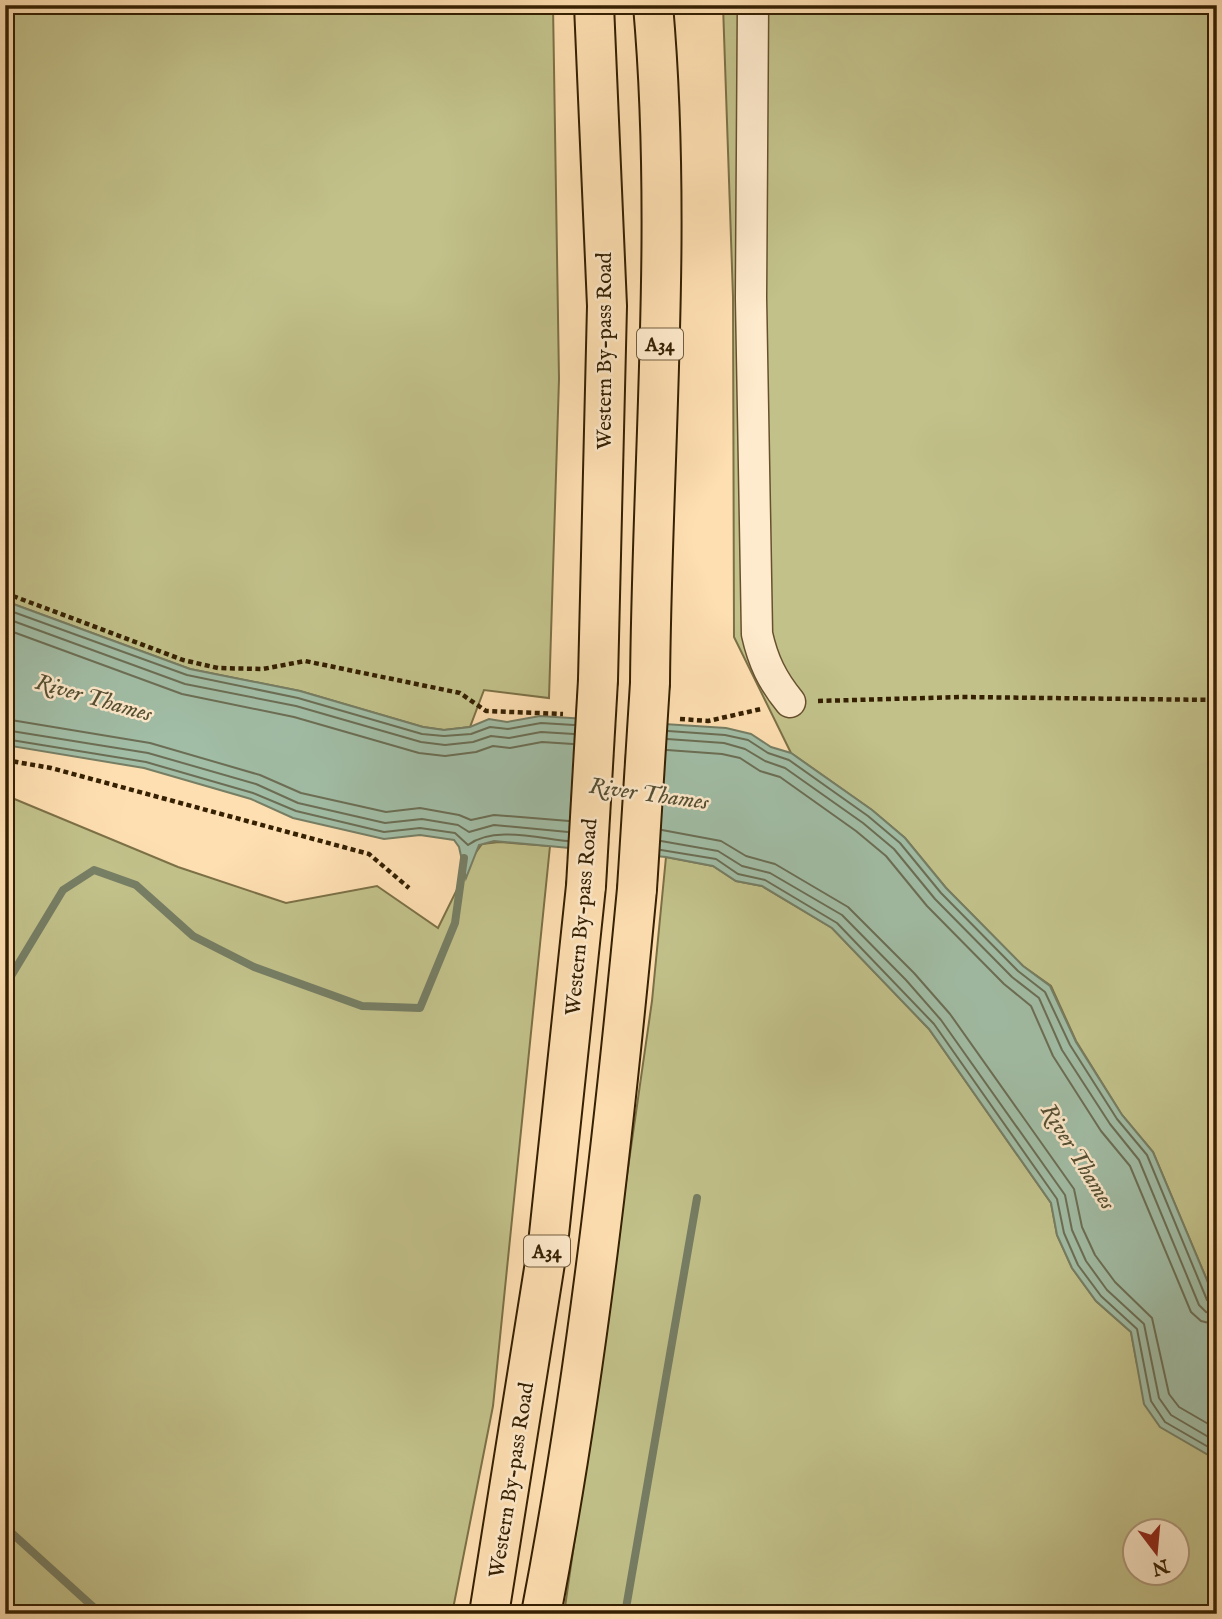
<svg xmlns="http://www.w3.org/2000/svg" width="1222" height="1619" font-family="'IM FELL English',serif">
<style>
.green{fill:#c2c18a;stroke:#7c7046;stroke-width:2;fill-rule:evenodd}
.water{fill:#a1bda6;stroke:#767e64;stroke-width:2}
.pier{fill:#fedfb1}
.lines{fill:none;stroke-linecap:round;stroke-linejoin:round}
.shore{stroke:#6b6e54;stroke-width:2}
.stream{stroke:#767e64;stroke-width:8}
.minor-casing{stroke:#67502e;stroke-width:33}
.highway-casing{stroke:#352002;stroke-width:42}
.path{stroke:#352002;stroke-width:4.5;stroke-dasharray:5 3.5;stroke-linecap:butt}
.minor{stroke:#feeacc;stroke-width:30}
.highway{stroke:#fedfb1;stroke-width:38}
.highway-bridge-casing{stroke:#352002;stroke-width:42;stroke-linecap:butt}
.highway-bridge{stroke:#fedfb1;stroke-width:38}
.labels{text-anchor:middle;stroke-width:5;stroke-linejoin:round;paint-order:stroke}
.shield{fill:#feeacc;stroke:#715d3f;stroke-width:2}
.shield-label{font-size:19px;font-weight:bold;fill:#352002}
.street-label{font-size:21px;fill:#352002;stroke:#feeacc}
.water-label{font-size:23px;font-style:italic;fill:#554f33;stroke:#feeacc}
</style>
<rect width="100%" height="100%" fill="#fedfb1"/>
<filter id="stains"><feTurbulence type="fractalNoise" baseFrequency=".00286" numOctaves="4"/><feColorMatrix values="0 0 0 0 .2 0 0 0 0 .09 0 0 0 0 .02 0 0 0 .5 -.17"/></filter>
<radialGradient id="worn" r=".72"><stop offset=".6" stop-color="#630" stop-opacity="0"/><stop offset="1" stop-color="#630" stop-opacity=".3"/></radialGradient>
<g class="green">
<polygon points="5,5 553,5 559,379 549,698 484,690 470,727 444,730 423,727 300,691 190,669 5,601"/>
<polygon points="723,5 1217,5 1217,285 1210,285 1217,286 1217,1304 1153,1152 1122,1115 1076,1041 1051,986 1023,966 946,888 905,838 872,810 791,753 734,637 733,297"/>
<polygon points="12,798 178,867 286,903 377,886 438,928 474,855 482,844 499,842 550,846 493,1406 452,1614 5,1614 5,800"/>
<path d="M666,857L713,866L736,881L762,886L832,928L929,1029L1051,1203L1057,1235L1072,1268L1096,1301L1131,1332L1137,1364L1194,1446L1217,1460V1614H564L652,1001ZM1134,1532H1176V1574H1134Z"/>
</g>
<polygon class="water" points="5,601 190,669 300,691 423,727 444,730 470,727 489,719 507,722 540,716 726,728 751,734 771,747 791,753 872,810 905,838 946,888 1023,966 1050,986 1076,1042 1122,1115 1153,1152 1217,1304 1217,1460 1160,1427 1144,1404 1131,1332 1096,1301 1072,1268 1057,1235 1051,1203 929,1029 832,928 762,886 736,881 713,866 666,857 494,841 479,845 466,878 459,847 454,840 420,835 384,839 293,818 251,799 144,768 5,745"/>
<polygon class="pier" points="580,715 658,719 650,859 572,852"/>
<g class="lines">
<g class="shore">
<polyline points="5,609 187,675 298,698 422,734 444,736 471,734 490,727 508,729 541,723 574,725"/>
<polyline points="5,618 185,684 296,706 421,742 445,745 473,742 491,736 509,738 541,732 574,734"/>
<polyline points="5,629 182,694 294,717 419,753 445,756 476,752 493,746 510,748 542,742 573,744"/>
<polyline points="5,719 150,743 260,775 301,793 386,812 420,808 459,815 471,820 494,815 569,821"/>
<polyline points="5,730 148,753 256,784 298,803 385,823 422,819 458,825 469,832 494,825 568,832"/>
<polyline points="668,731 725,735 748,740 768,753 789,760 868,816 900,843 941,893 1018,971 1045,992 1070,1045 1117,1119 1147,1155 1207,1300 1217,1305"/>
<path d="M5,739L146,762L253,793L296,811L384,832L420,828L455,833L468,845C493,826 537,838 568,841"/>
<polyline points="667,739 724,743 745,749 765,761 785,768 863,823 894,849 935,899 1012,977 1039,998 1062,1050 1110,1124 1139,1160 1199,1305 1206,1312 1217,1314"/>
<polyline points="667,750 722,754 740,758 760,771 780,777 856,831 886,856 927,906 1004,984 1031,1006 1053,1056 1101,1131 1130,1166 1191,1312 1201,1321 1217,1325"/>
<polyline points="662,830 721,841 746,856 775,864 848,907 914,973 950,1014 1074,1189 1082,1227 1095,1255 1115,1282 1152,1318 1169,1394 1179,1407 1217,1429"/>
<polyline points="661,841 718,851 742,866 770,873 842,915 906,980 941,1020 1065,1195 1072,1230 1086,1261 1107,1290 1144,1324 1159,1398 1171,1415 1217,1442"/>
<polyline points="661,850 716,859 738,874 765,880 837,923 934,1024 1057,1199 1064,1233 1078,1265 1101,1296 1137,1329 1151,1401 1165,1422 1217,1452"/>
</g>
<g class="stream">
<polyline points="5,986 63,890 94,870 136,885 193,936 254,967 362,1006 420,1008 455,923 464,858"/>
<polyline points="5,1527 101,1614"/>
<polyline points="625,1614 697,1198"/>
</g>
<g class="minor-casing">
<path id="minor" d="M753,5L751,298L757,634C763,661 772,680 790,702"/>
</g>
<g class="highway-casing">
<g id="highway">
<polyline points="594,5 607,306 598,680"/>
<path d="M650,683C652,457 673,231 653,5"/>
<polyline points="489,1614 548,1244 586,886"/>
<path d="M541,1614C587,1375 614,1131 637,889"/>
</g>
</g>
<g class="path">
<polyline points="5,593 183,660 218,668 263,669 305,661 460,693 486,711 563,714"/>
<polyline points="818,701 961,697 1217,700"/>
<polyline points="680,719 708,721 761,709"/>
<polyline points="5,760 51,768 369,854 409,888"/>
</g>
<use href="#minor" class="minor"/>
<use href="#highway" class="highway"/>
<g class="highway-bridge-casing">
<g id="highway-bridge">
<polyline points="586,886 598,680"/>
<polyline points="637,889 650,683"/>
</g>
</g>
<use href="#highway-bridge" class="highway-bridge"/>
</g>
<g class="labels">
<g class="shield">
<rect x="637" y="328.5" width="46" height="31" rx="5"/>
<rect x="524" y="1235.5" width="46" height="31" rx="5"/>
</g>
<g class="shield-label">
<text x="660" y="351">A34</text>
<text x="547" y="1258">A34</text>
</g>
<g class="street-label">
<text transform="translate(604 351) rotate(-90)" y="7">Western By-pass Road</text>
<text transform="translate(581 917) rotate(-85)" y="7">Western By-pass Road</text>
<text transform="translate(511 1480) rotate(-81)" y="7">Western By-pass Road</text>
</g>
<g class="water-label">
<text transform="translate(94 697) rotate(16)" y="8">River Thames</text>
<text transform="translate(649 793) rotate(8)" y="8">River Thames</text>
<text transform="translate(1079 1156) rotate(58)" y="8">River Thames</text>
</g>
</g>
<rect width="1222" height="1619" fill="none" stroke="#fedfb1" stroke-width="28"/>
<rect x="7" y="7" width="1208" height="1605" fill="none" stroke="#352002" stroke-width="3.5"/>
<rect x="14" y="14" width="1194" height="1591" fill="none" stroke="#352002" stroke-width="2"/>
<g transform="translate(1156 1552) rotate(164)"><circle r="33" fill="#feeacc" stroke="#ae997b" stroke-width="2"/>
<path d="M0-5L12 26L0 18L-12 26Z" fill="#8f2418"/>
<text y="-10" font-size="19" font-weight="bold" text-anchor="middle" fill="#352002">N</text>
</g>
<rect width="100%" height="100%" filter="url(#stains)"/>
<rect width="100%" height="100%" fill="url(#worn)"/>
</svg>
